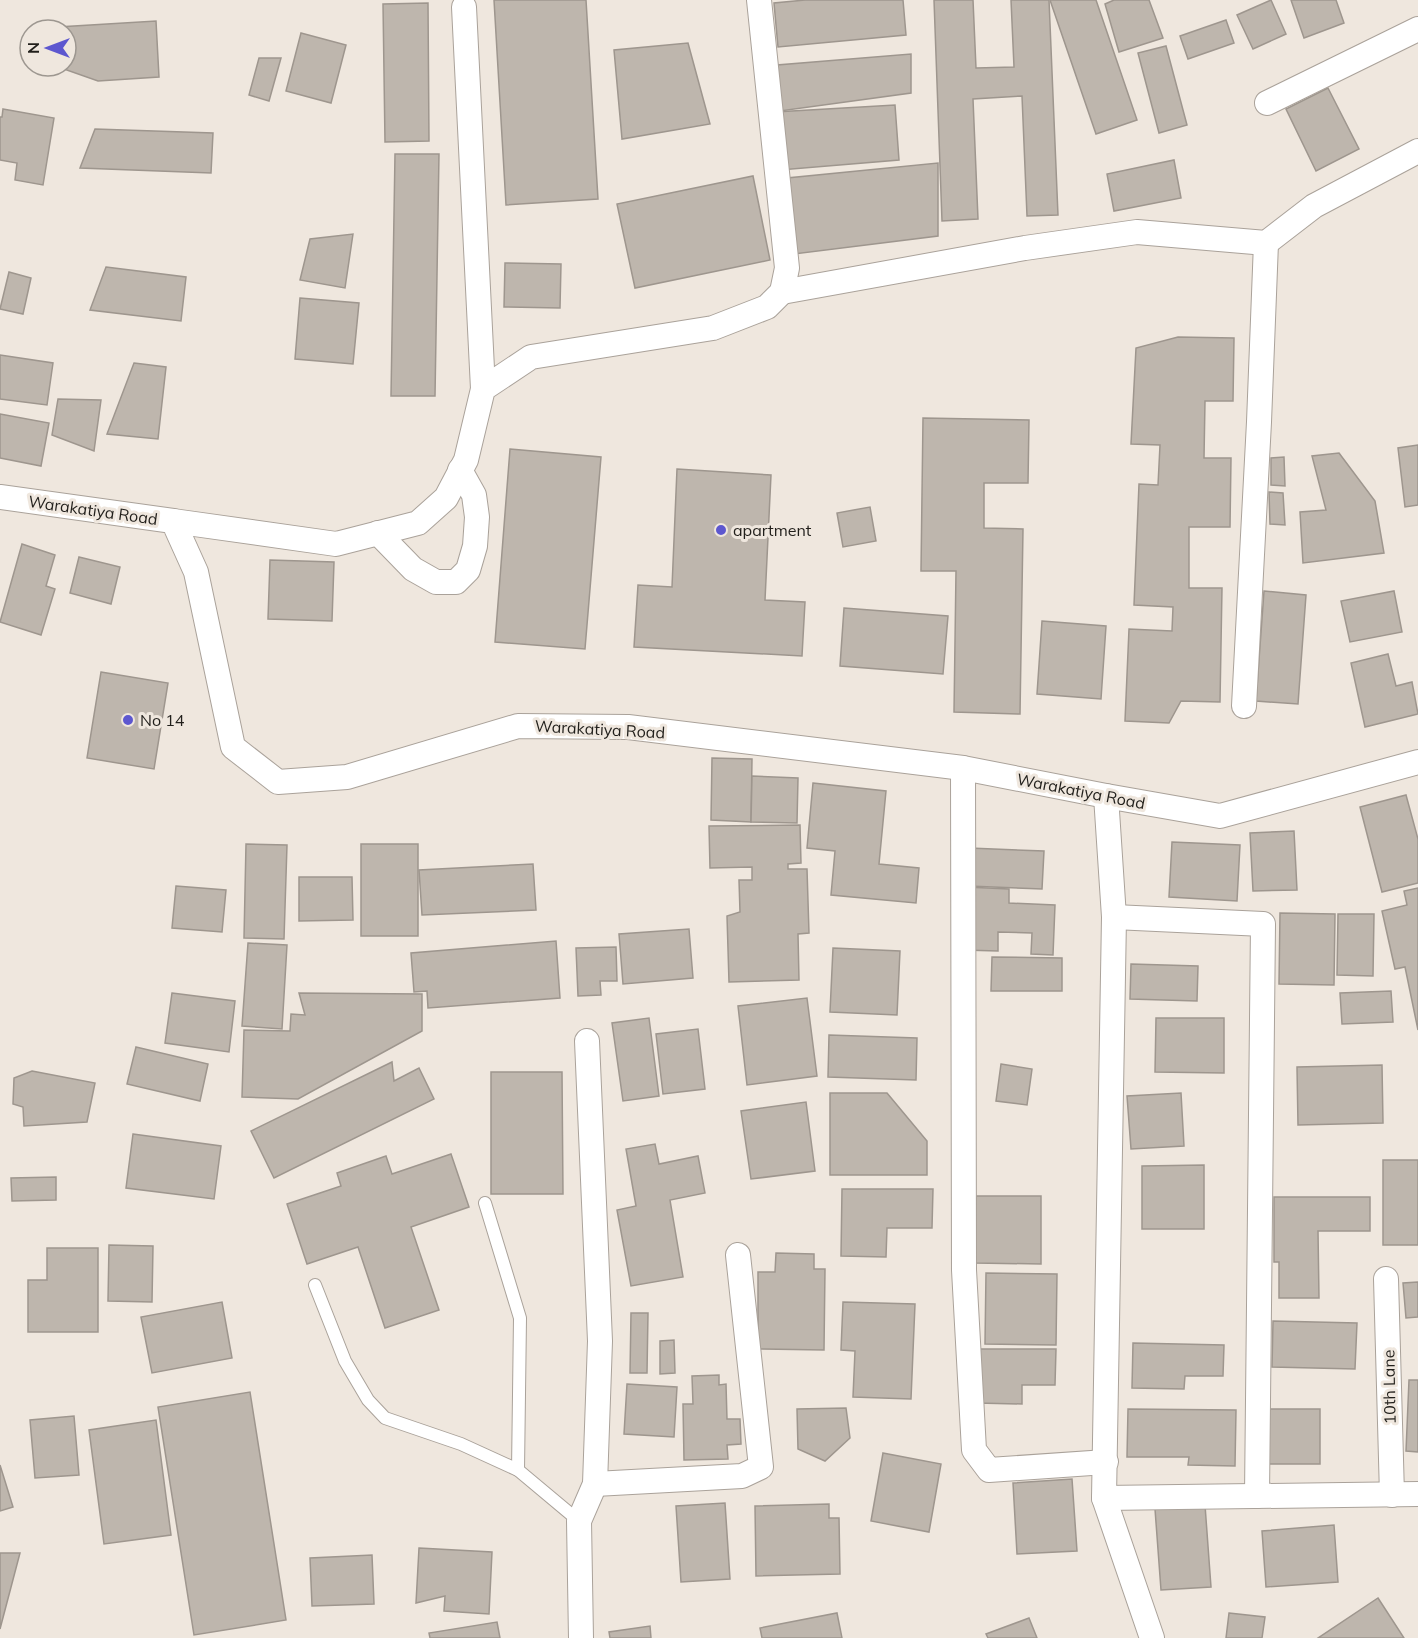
<svg xmlns="http://www.w3.org/2000/svg" width="1418" height="1638" font-family="Mulish,sans-serif">
<style>
.building{fill:#beb6ad;stroke:#9e968e;stroke-width:1.5}
.lines{fill:none;stroke-linecap:round;stroke-linejoin:round}
.lane-casing{stroke:#aaa29a;stroke-width:14}
.street-casing{stroke:#aaa29a;stroke-width:26}
.lane{stroke:#fff;stroke-width:12}
.street{stroke:#fff;stroke-width:24}
.poi-dot{fill:#5d57cf;stroke:#efe7de;stroke-width:2}
.labels{text-anchor:middle;stroke-width:6;stroke-linejoin:round;paint-order:stroke}
.street-label{font-size:16px;fill:#211f1b;stroke:#efe7de}
.poi-label{font-size:16px;fill:#211f1b;stroke:#efe7de;text-anchor:start}
</style>
<rect width="100%" height="100%" fill="#efe7de"/>
<g class="building">
<polygon points="494,0 586,0 598,199 506,205"/>
<polygon points="805,0 903,0 906,35 778,47 774,3"/>
<polygon points="934,0 973,0 976,68 1014,67 1011,0 1049,0 1058,215 1027,216 1022,96 973,99 978,219 942,221"/>
<polygon points="1050,0 1096,0 1137,120 1096,134"/>
<polygon points="1114,0 1149,0 1163,38 1119,52 1105,4"/>
<polygon points="1271,0 1286,34 1253,49 1237,15"/>
<polygon points="1291,0 1336,0 1344,23 1304,38"/>
<polygon points="428,3 429,141 385,142 383,4"/>
<polygon points="1226,20 1234,43 1188,59 1180,36"/>
<polygon points="156,21 159,77 98,81 61,68 61,66 66,66 66,30 59,30 58,27"/>
<polygon points="301,33 346,45 331,103 286,91"/>
<polygon points="688,43 710,124 622,139 614,50"/>
<polygon points="1166,46 1187,125 1159,133 1138,53"/>
<polygon points="911,54 911,93 780,111 777,65"/>
<polygon points="259,58 281,58 269,101 249,95"/>
<polygon points="1328,88 1359,149 1316,171 1286,109"/>
<polygon points="895,105 899,160 780,170 775,112"/>
<polygon points="3,109 54,118 43,185 15,180 17,163 0,160 0,117 2,117"/>
<polygon points="95,129 213,133 211,173 80,168"/>
<polygon points="395,154 439,154 435,396 391,396"/>
<polygon points="1174,160 1181,198 1114,211 1107,174"/>
<polygon points="938,163 938,236 794,254 787,178"/>
<polygon points="753,176 770,260 635,288 617,204"/>
<polygon points="353,234 345,288 300,280 310,239"/>
<polygon points="505,263 561,264 560,308 504,307"/>
<polygon points="106,267 186,277 181,321 90,310"/>
<polygon points="9,272 31,278 23,314 0,309"/>
<polygon points="300,298 359,303 353,364 295,359"/>
<polygon points="1178,337 1234,338 1233,401 1205,401 1204,458 1231,458 1230,527 1189,527 1189,588 1222,588 1220,702 1181,701 1169,723 1125,721 1129,629 1172,631 1173,607 1134,605 1139,484 1158,485 1160,445 1131,444 1136,348"/>
<polygon points="0,355 53,363 47,405 0,399"/>
<polygon points="134,363 166,367 158,439 107,434"/>
<polygon points="58,399 101,400 94,451 52,435"/>
<polygon points="0,414 49,423 41,466 0,458"/>
<polygon points="923,418 1029,420 1028,483 984,483 984,528 1023,529 1020,714 954,712 956,571 921,571"/>
<polygon points="1418,445 1418,505 1405,507 1398,448"/>
<polygon points="510,449 601,457 585,649 495,642"/>
<polygon points="1339,453 1375,501 1384,553 1303,563 1300,512 1326,510 1312,456"/>
<polygon points="1284,457 1285,486 1271,485 1271,458"/>
<polygon points="677,469 771,475 765,600 805,602 802,656 634,647 638,585 672,587"/>
<polygon points="1269,492 1283,493 1285,525 1270,524"/>
<polygon points="870,507 876,541 843,547 837,513"/>
<polygon points="22,544 55,555 46,586 55,589 41,635 0,622"/>
<polygon points="79,557 120,567 111,604 70,593"/>
<polygon points="270,560 334,562 332,621 268,619"/>
<polygon points="1264,591 1306,595 1298,704 1256,701"/>
<polygon points="1394,591 1402,632 1350,642 1341,601"/>
<polygon points="844,608 948,616 943,674 840,666"/>
<polygon points="1042,621 1106,626 1101,699 1037,694"/>
<polygon points="1388,654 1396,686 1412,682 1418,714 1365,727 1351,663"/>
<polygon points="101,672 168,683 154,769 87,758"/>
<polygon points="712,758 752,759 751,822 711,820"/>
<polygon points="752,776 798,778 797,823 751,822"/>
<polygon points="813,783 886,791 879,864 919,868 916,903 831,895 835,851 807,848"/>
<polygon points="1406,795 1418,839 1418,883 1382,892 1360,807"/>
<polygon points="800,825 801,863 788,864 788,869 807,869 809,933 798,934 799,980 729,982 727,916 740,912 739,880 752,880 752,867 710,868 709,826"/>
<polygon points="1294,831 1297,890 1253,891 1250,833"/>
<polygon points="1172,842 1240,845 1237,901 1169,897"/>
<polygon points="246,844 287,845 284,939 244,938"/>
<rect x="361" y="844" width="57" height="92"/>
<polygon points="969,848 1044,851 1042,889 968,886"/>
<polygon points="533,864 536,910 422,915 419,870"/>
<polygon points="299,877 352,877 353,920 299,921"/>
<polygon points="176,886 226,890 222,932 172,928"/>
<polygon points="965,887 1009,889 1009,903 1055,905 1053,955 1031,954 1032,933 998,932 998,951 963,950"/>
<polygon points="1418,888 1418,1030 1405,967 1395,969 1382,911 1407,905 1404,891"/>
<polygon points="1280,913 1335,914 1334,985 1279,984"/>
<polygon points="1338,914 1374,914 1373,976 1337,975"/>
<polygon points="689,929 693,978 623,984 619,934"/>
<polygon points="556,941 560,998 428,1008 427,991 414,992 411,953"/>
<polygon points="248,943 287,945 282,1029 242,1026"/>
<polygon points="616,947 617,981 600,981 601,995 578,996 576,948"/>
<polygon points="833,948 900,951 897,1015 830,1012"/>
<polygon points="992,957 1062,958 1062,991 991,991"/>
<polygon points="1131,964 1198,966 1197,1001 1130,999"/>
<polygon points="1391,991 1393,1022 1342,1024 1340,993"/>
<polygon points="172,993 235,1001 229,1052 165,1043"/>
<polygon points="299,993 422,994 422,1031 298,1099 242,1097 244,1030 290,1031 291,1014 305,1015"/>
<polygon points="807,998 817,1076 747,1085 738,1006"/>
<polygon points="649,1018 659,1096 623,1101 612,1023"/>
<polygon points="1156,1018 1224,1018 1224,1073 1155,1072"/>
<polygon points="698,1029 705,1089 663,1094 656,1034"/>
<polygon points="829,1035 917,1038 916,1080 828,1077"/>
<polygon points="136,1047 208,1064 200,1101 127,1084"/>
<polygon points="392,1062 394,1081 419,1068 434,1099 274,1178 251,1131"/>
<polygon points="1001,1064 1032,1069 1027,1105 996,1101"/>
<polygon points="1382,1065 1383,1123 1298,1125 1297,1067"/>
<polygon points="32,1071 95,1083 87,1122 24,1126 23,1107 13,1104 14,1078"/>
<polygon points="491,1072 562,1072 563,1194 491,1194"/>
<polygon points="830,1093 887,1093 927,1141 927,1175 830,1175"/>
<polygon points="1181,1093 1184,1146 1131,1149 1127,1096"/>
<polygon points="806,1102 815,1171 751,1179 741,1111"/>
<polygon points="133,1134 221,1146 214,1199 126,1188"/>
<polygon points="655,1144 659,1164 698,1156 705,1193 670,1200 683,1277 631,1286 617,1210 636,1206 626,1149"/>
<polygon points="451,1154 469,1207 411,1227 439,1310 385,1328 358,1247 307,1264 287,1204 341,1186 337,1173 386,1156 392,1174"/>
<rect x="1383" y="1160" width="35" height="85"/>
<polygon points="1204,1165 1204,1229 1142,1229 1142,1166"/>
<polygon points="56,1177 56,1200 12,1201 11,1178"/>
<polygon points="842,1189 933,1189 932,1228 887,1228 886,1257 841,1256"/>
<polygon points="976,1196 1041,1196 1041,1264 975,1263"/>
<polygon points="1274,1197 1370,1197 1370,1231 1318,1231 1319,1298 1279,1298 1279,1262 1274,1262"/>
<polygon points="109,1245 153,1246 152,1302 108,1301"/>
<polygon points="47,1248 98,1248 98,1332 28,1332 28,1280 47,1280"/>
<polygon points="776,1253 814,1254 814,1269 825,1269 824,1350 758,1349 758,1272 775,1272"/>
<polygon points="986,1273 1057,1274 1056,1345 985,1344"/>
<polygon points="1418,1282 1418,1317 1406,1318 1403,1283"/>
<polygon points="222,1302 232,1358 152,1373 141,1317"/>
<polygon points="843,1302 915,1304 911,1399 853,1397 855,1351 841,1350"/>
<polygon points="631,1313 648,1313 647,1373 630,1373"/>
<polygon points="1273,1321 1357,1323 1355,1369 1272,1367"/>
<polygon points="674,1340 675,1373 660,1374 660,1341"/>
<polygon points="1133,1343 1224,1345 1223,1376 1185,1376 1184,1389 1132,1388"/>
<polygon points="977,1349 1056,1349 1055,1385 1022,1385 1022,1404 977,1403"/>
<polygon points="719,1375 719,1385 726,1384 727,1419 740,1419 741,1444 727,1445 728,1459 684,1460 683,1404 693,1404 692,1376"/>
<polygon points="1409,1380 1418,1380 1418,1452 1406,1451"/>
<polygon points="627,1384 677,1387 674,1437 624,1434"/>
<polygon points="250,1392 286,1620 194,1635 158,1407"/>
<polygon points="846,1408 850,1438 825,1461 798,1449 797,1409"/>
<polygon points="1128,1409 1236,1410 1235,1466 1188,1465 1189,1457 1127,1457"/>
<rect x="1265" y="1409" width="55" height="55"/>
<polygon points="74,1416 79,1475 35,1478 30,1420"/>
<polygon points="156,1420 171,1535 104,1544 89,1430"/>
<polygon points="883,1453 941,1464 929,1532 871,1521"/>
<polygon points="0,1465 13,1507 0,1511"/>
<polygon points="1072,1479 1077,1551 1017,1554 1013,1483"/>
<polygon points="725,1503 730,1579 681,1582 676,1506"/>
<polygon points="829,1504 829,1518 839,1518 840,1574 756,1576 755,1506"/>
<polygon points="1205,1505 1211,1587 1161,1590 1155,1509"/>
<polygon points="1334,1525 1338,1582 1266,1587 1262,1531"/>
<polygon points="419,1548 492,1552 489,1614 444,1611 445,1596 416,1603"/>
<polygon points="0,1553 20,1553 0,1629"/>
<polygon points="372,1555 374,1604 312,1606 310,1558"/>
<polygon points="1378,1598 1404,1638 1318,1638"/>
<polygon points="837,1613 842,1638 762,1638 760,1628"/>
<polygon points="1229,1613 1265,1617 1262,1638 1226,1638"/>
<polygon points="1029,1618 1037,1638 988,1638 986,1634"/>
<polygon points="497,1622 500,1638 430,1638 429,1633"/>
<polygon points="650,1626 651,1638 610,1638 609,1632"/>
</g>
<g class="lines">
<g class="lane-casing">
<g id="lane">
<polyline points="485,1203 520,1318 518,1470"/>
<polyline points="315,1285 345,1361 368,1400 385,1418 461,1444 518,1470 579,1521"/>
</g>
</g>
<g class="street-casing">
<g id="street">
<polyline points="464,7 483,389"/>
<polyline points="1267,103 1418,29"/>
<polyline points="782,292 1025,248 1137,232 1266,243 1314,206 1418,151"/>
<polyline points="0,497 173,521 196,572 233,747 278,782 347,777 518,726 628,727 963,768 1106,796 1220,816 1418,762"/>
<polyline points="173,521 336,544 418,523 446,498 466,460 483,389 531,357 713,328 767,307 782,292 787,268 759,0"/>
<polyline points="378,533 413,569 436,582 456,582 468,570 475,546 477,517 474,495 460,470"/>
<polyline points="1244,706 1259,422 1266,243"/>
<polyline points="963,768 964,1270 974,1450 989,1470 1106,1462"/>
<polyline points="1106,796 1114,917 1104,1498 1152,1638"/>
<polyline points="1114,917 1263,924 1257,1496"/>
<polyline points="1386,1279 1392,1495"/>
<polyline points="595,1484 742,1476 761,1467 738,1255"/>
<polyline points="1104,1498 1418,1494"/>
<polyline points="581,1638 579,1521 595,1484 600,1341 587,1041"/>
</g>
</g>
<use href="#lane" class="lane"/>
<use href="#street" class="street"/>
</g>
<g class="poi-dot">
<circle cx="721" cy="530" r="6"/>
<circle cx="128" cy="720" r="6"/>
</g>
<g class="labels">
<g class="street-label">
<text transform="translate(93 510) rotate(8)" y="6">Warakatiya Road</text>
<text transform="translate(600 729) rotate(3)" y="6">Warakatiya Road</text>
<text transform="translate(1081 791) rotate(11)" y="6">Warakatiya Road</text>
<text transform="translate(1389 1387) rotate(-91)" y="6">10th Lane</text>
</g>
<g class="poi-label">
<text x="733" y="536">apartment</text>
<text x="140" y="726">No 14</text>
</g>
</g>
<g transform="translate(48 48) rotate(270)"><circle r="28" fill="#efe7de" stroke="#9d9790" stroke-width="1.5"/>
<path d="M0-4.5L10 22L0 15L-10 22Z" fill="#5d57cf"/>
<text y="-9" font-size="16" font-weight="bold" text-anchor="middle" fill="#211f1b">N</text>
</g>
</svg>
